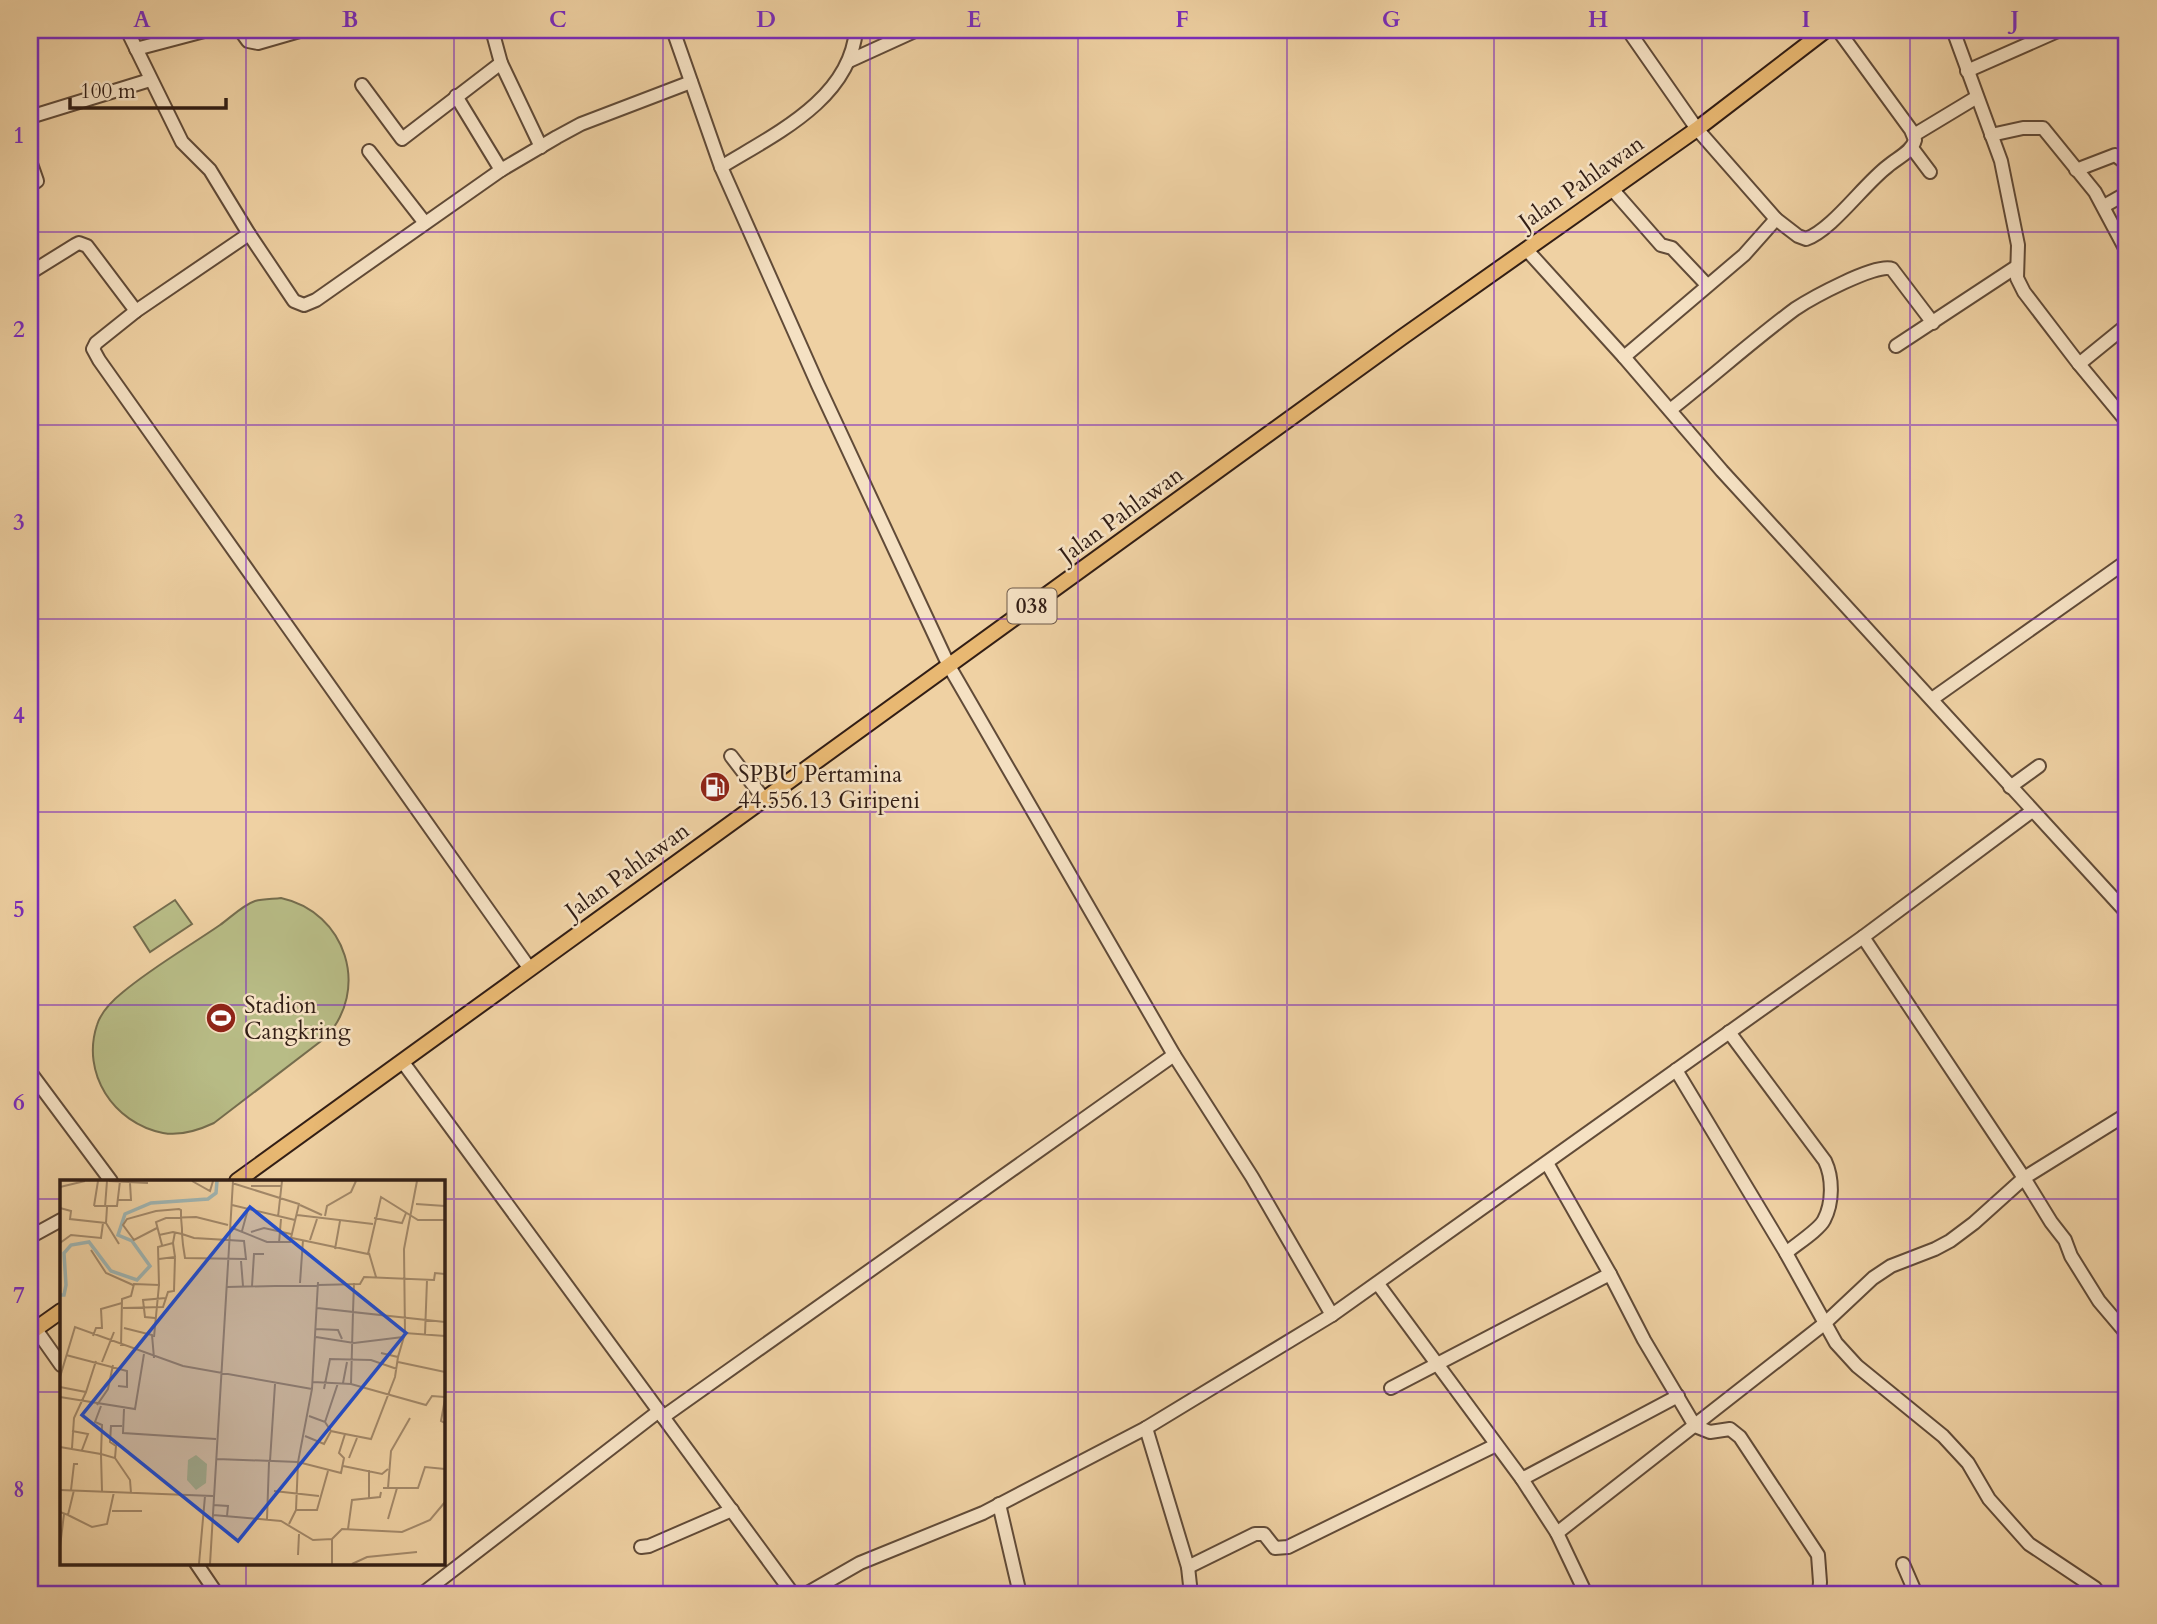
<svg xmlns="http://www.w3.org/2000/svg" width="2157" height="1624" font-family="Cardo,serif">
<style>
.green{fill:#b8bc86;stroke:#756d4e;stroke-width:2}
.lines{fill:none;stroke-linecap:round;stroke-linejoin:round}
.minor-casing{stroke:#614b38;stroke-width:16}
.major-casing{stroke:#321e15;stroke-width:18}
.minor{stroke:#f5e1c3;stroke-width:12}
.major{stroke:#e8b872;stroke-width:14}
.grid{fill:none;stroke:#7b2cbf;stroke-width:2;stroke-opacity:0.55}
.labels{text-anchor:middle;stroke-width:5;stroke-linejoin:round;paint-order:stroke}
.shield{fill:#f5e1c3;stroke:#6c5849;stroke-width:2}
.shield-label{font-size:21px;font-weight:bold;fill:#321e15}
.street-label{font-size:23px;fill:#321e15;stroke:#f5e1c3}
.poi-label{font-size:23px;fill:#321e15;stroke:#f5e1c3;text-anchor:start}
.inset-river{fill:none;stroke:#9fb4b1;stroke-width:3.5}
.inset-road{fill:none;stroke:#a3896a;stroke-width:2}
.view{fill:#1d4ed8;fill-opacity:0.15;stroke:#1d4ed8;stroke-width:3.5}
.inset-edge{fill:none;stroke:#321e15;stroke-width:3.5}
.neatline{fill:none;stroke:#7b2cbf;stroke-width:2.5}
.grid-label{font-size:23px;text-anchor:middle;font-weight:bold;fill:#7b2cbf}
</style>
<rect width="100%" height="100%" fill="#efd1a3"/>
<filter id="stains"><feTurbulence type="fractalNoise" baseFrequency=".00286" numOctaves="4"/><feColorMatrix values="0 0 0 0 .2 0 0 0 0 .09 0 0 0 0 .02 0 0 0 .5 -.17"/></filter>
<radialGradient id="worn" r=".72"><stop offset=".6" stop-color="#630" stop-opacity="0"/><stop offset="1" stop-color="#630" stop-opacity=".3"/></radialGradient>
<g class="green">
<path d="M281,898C346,912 371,990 325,1038L214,1123C199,1130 179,1136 163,1133C113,1123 81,1073 97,1025C101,1012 113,1000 123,992C153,967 188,947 220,925C230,918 243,905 255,901C263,899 273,899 281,898Z"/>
<polygon points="175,900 192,924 150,952 134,927"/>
</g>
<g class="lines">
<g class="minor-casing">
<g id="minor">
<polyline points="127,30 182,142 210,170 249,234 294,301 304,305 316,300 501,170 557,137 581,124 691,82"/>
<polyline points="240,30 248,41 258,43 303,30"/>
<polyline points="673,30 721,167 818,385 949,666 1174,1055 1252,1177 1332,1315"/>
<path d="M1628,30L1697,129L1776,219L1798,236L1806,239C1832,230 1864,184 1888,166C1897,158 1912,152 1915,140L1911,130L1838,30"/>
<polyline points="1953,30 2001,161 2018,245 2017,278 2024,292 2079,364 2127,422"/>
<polyline points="803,31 805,30"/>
<polyline points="136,49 208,30"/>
<polyline points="849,61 917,30"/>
<polyline points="501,63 541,147"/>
<polyline points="1967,71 2060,30"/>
<polyline points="362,85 402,139 501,63 492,30"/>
<polyline points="456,96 501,170"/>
<polyline points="30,117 150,80"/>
<polyline points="1914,135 1977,97"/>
<polyline points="1991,135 2023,128 2043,128 2095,192 2127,252"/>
<polyline points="1912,148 1930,172"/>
<polyline points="369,151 425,223"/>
<polyline points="30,161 37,181 30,185"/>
<path d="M721,167C773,135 850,100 856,30"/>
<polyline points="2076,170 2115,155 2127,164"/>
<polyline points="1612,189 1661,245 1672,248 1707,285"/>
<polyline points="2104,206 2127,193"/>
<polyline points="249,234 136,311 96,343 93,349 99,360 530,969"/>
<polyline points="1526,249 1624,357 1722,471 2127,913"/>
<polyline points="30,273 75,245 79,243 87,246 136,311"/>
<polyline points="1896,346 2016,267"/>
<polyline points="1624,357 1744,255 1776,219"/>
<polyline points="2079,364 2127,325"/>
<path d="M1670,410C1712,377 1752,341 1795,309C1810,299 1877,262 1892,269L1933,323"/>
<polyline points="1932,699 2127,561"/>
<polyline points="731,756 764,799"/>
<polyline points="2010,787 2039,766"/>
<path d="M1729,1032L1825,1161C1833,1178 1833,1203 1824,1220C1819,1230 1795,1245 1786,1253"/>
<polyline points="402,1061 793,1594"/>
<polyline points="1676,1070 1786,1253 1836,1343 1857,1366 1943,1436 1968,1463 1989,1499 2029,1544 2095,1588 2100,1594"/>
<polyline points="30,1072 111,1181"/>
<polyline points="2127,1114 2024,1178 2051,1222 2065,1240 2071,1256 2099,1301 2127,1334"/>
<polyline points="1547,1163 1610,1274"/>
<polyline points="30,1237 61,1220"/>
<polyline points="1378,1284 1522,1479 1557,1533 1586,1594"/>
<polyline points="35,1328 61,1365"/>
<polyline points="1391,1388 1610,1274 1644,1340 1695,1426 1710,1432 1730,1429 1740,1437 1818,1555 1820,1582 1819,1594"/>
<polyline points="663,1417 1174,1055"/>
<polyline points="1146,1428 1188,1567 1255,1534 1264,1534 1275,1548 1288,1547 1496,1445"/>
<polyline points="1522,1479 1678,1396"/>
<polyline points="999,1504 1020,1594"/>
<polyline points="1557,1533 1824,1324 1873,1278 1891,1266 1935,1249 1950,1241 1974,1223 2024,1178 1863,937"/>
<polyline points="641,1547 649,1546 732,1510"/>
<polyline points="196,1563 217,1594"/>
<polyline points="1903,1564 1916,1594"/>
<polyline points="1188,1567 1191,1594"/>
<polyline points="496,1593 497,1594"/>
<polyline points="422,1594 659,1411"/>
<polyline points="806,1594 860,1563 983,1513 1146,1428 1332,1315 1863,937 2032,811"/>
</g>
</g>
<g class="major-casing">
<g id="major">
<polyline points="237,1181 1401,338 1697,129 1826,30"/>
<polyline points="30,1333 61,1311"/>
</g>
</g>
<use href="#minor" class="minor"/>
<use href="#major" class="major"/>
</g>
<path class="grid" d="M246,30V1181M454,30V1594M663,30V1594M870,30V1594M1078,30V1594M1287,30V1594M1494,30V1594M1702,30V1594M1910,30V1594M30,232H2127M30,425H2127M30,619H2127M30,812H2127M30,1005H2127M30,1199H61M443,1199H2127M30,1392H61M443,1392H2127M246,1563V1594"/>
<defs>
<g id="fuel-disc" transform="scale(1.575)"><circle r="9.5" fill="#8f2418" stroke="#f5e1c3"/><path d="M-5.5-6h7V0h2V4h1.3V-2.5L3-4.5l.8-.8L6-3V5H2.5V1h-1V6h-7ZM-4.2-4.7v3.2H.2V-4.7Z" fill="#fff"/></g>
<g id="stadium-disc" transform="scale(1.575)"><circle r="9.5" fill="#8f2418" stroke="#f5e1c3"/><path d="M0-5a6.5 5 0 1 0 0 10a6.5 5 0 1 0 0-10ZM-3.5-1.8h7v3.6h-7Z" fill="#fff"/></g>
</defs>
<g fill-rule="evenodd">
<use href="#fuel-disc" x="715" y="787"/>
<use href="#stadium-disc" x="221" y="1018"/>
</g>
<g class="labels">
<rect class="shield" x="1007.5" y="588.5" width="49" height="35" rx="5"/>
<g class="shield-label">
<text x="1032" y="613">038</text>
</g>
<g class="street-label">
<text transform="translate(1581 182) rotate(-35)" y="8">Jalan Pahlawan</text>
<text transform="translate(1121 514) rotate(-36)" y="8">Jalan Pahlawan</text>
<text transform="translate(627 870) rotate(-36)" y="8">Jalan Pahlawan</text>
</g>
<g class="poi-label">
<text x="738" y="782">SPBU Pertamina<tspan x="738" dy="26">44.556.13 Giripeni</tspan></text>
<text x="244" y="1013">Stadion<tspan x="244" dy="26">Cangkring</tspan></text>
</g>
</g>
<g transform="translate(60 1180)">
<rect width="385" height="385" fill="#efd1a3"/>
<path d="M136,275L147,284L146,303L136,310L127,300L128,280Z" fill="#b8bc86"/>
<path class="inset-river" d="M0,115H4L6,105L4,73L11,65L29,62L51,91L77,100L90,86L72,61L58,55L65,34L91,23L148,19L156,13L157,1"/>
<path class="inset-road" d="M49,1L88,3M132,1L150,11L153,1M191,6H221M0,7L25,1M58,20H71L70,3M356,24L385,26M172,25L235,40M240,25L262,35M34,26H57L60,1M34,26L38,1M45,27L47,1M47,27L46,43L59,64M0,28L11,31L10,39L46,43M237,35L313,44M265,36L267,26L291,12L296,1M218,37L222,1M314,38L342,43L346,33M170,47L207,62H230L239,24L172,3M97,48L74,60L63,45L67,39L96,31L119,29L121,30V37L122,49V54L123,65L125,78L186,79L184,61L134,58L122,54L113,52L99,55M182,51L188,29M191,52L204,48L231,54M232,58L308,74L321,17L358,40H385M250,60L257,39M0,63L11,55L41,58L43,43M219,63L221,39M102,65L96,42L106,38L136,37L168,45M275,69L280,41M31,70L46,93L73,105M309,73L316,97M99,79L115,77L113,63M181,81L183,106M240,103L243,60M294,103L293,132L385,142M192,106L194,74H204M167,107L300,104L304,97L374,100L375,93L385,94M63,128L103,127L108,112L114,111L115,77M257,128L293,132L291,204M95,138L85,137L83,120L106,118M64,148L92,155L94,178M256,149L278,150L282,159M345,153L344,69L357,1M365,154L367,100M33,156L36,148H42L41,129L62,123M94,157L99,105M256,157L294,163L343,157M61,166L62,119L71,116L74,104L99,105L98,67L113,63L115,52M321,173L338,177L345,153L385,156M6,175L67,191V207L58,206M42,182L54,152M338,182L385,192M0,197L15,147L123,186L252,209M253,202L291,204L366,225L372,216L385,217M283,203L287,182M0,207L26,212L36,181M264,209L270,179L311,180L337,189M0,217L75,229L84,174M385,219L381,241L385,243M37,225L48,209L53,185M64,229L63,253L156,259M249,236L265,242L278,203M12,251L28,254L22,270M285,254L311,259L335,197L338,177M245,256L264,264L271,251M0,267L41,274L42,245L35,242L41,226M12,268L14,238L26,212M41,274L55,278L70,300L71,313M41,275L42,311M55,278L56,266L50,262L51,246H62M289,278L297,258M157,279L238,282L281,293L284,278L279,273L285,254L271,251L265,242M210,281L215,204M283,286L322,294L328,289M323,308H358L365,287L385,289M328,308L331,271L350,238M0,310L153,316M11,310L14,284H18M214,311L259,316M309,319V290M153,325L168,326L167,336M236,330L238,282L252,209L258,102M52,331H82M0,332L8,335L14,310M8,335L32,347L47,344L54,312M153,335L221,341L253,360L272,359V384M207,339L209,282M328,339L337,308M229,344L236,330H257L268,291M288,349L292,320L320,317L321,312M272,359L282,349L342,352L370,340L385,322M0,367L4,334M238,375L239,354M139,384L145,316M150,384L173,1M292,384L307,377L357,372"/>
<path class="view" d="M190,27L346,153L178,361L22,235Z"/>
<rect width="385" height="385" class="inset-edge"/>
</g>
<rect width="2157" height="1624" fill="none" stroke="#efd1a3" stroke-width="77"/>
<path d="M70 98v10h156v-10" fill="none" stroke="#321e15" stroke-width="3.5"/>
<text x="80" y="98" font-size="21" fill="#321e15" stroke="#f5e1c3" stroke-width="5" paint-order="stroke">100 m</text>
<rect x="38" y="38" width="2080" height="1548" class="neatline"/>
<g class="grid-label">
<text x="142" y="27">A</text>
<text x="350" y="27">B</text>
<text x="558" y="27">C</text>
<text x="766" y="27">D</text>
<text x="974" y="27">E</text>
<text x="1182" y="27">F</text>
<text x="1391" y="27">G</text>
<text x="1598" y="27">H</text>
<text x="1806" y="27">I</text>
<text x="2015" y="27">J</text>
<text x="19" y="143">1</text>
<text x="19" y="337">2</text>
<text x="19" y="530">3</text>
<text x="19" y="723">4</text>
<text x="19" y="917">5</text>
<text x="19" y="1110">6</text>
<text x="19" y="1303">7</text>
<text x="19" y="1497">8</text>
</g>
<rect width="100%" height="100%" filter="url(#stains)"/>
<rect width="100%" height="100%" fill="url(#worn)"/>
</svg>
